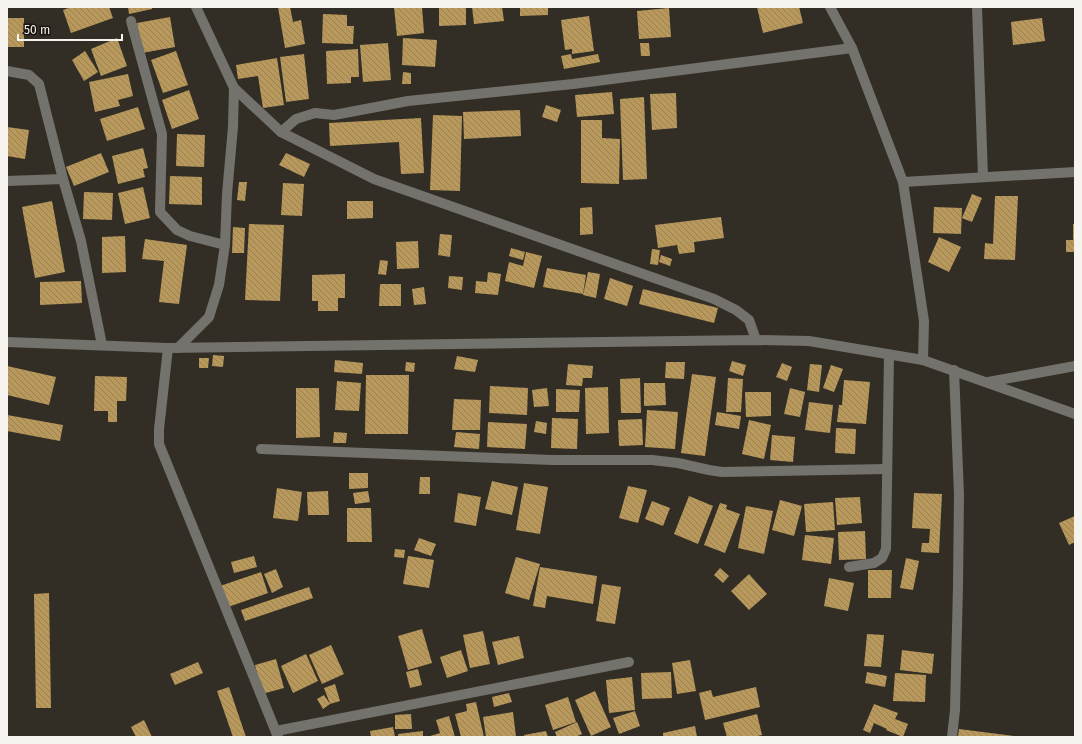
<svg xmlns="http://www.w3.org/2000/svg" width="1082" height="744" font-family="'Fira Sans',sans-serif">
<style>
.building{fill:url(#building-back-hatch)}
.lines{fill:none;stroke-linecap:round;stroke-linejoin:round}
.street{stroke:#74726d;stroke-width:10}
</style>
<defs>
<pattern id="building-back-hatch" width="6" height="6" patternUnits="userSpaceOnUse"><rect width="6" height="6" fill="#b9995b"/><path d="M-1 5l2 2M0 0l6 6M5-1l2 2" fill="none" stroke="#988155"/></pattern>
</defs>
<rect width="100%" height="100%" fill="#332e25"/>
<g class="building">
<polygon points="71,7 109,7 113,18 71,33 63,10"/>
<polygon points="128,7 152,7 152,9 129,14"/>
<polygon points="278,7 290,7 293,22 301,20 305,44 285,48"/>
<polygon points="394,7 422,7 424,33 397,36"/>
<polygon points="439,7 466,7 466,25 439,26"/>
<polygon points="472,7 502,7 504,21 474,24"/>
<polygon points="520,7 548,7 548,15 520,16"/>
<polygon points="757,7 799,7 803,23 763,33"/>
<polygon points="669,8 671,37 639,39 637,11"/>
<polygon points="323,14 347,15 347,26 354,26 353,44 322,43"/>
<polygon points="589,16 594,51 572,54 572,49 565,50 561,20"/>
<polygon points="170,17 175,47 142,53 137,23"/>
<rect x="7" y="18" width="17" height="29"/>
<polygon points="1042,18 1045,41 1013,45 1011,22"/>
<polygon points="117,38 127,66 101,76 91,49"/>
<polygon points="403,38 437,40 435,67 402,65"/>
<polygon points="388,43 391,80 363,82 360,45"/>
<polygon points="640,43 649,43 650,56 641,56"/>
<polygon points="358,49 359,77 351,77 351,83 327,84 326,51"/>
<polygon points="85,51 98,72 84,81 72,60"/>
<polygon points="176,51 188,85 163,93 151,60"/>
<polygon points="304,54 309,99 286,102 280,57"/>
<polygon points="571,54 572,59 598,54 600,62 564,69 561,56"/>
<polygon points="277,58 284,105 263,108 258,76 238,79 236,65"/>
<polygon points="403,72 411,73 411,84 402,84"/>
<polygon points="128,74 133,96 118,100 120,106 95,112 89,82"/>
<polygon points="189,90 199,119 172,129 162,100"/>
<polygon points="612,92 614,114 577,117 575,95"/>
<polygon points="676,93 677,128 652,130 650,94"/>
<polygon points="644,97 647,179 623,180 620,99"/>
<polygon points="546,105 561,110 557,122 542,117"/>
<polygon points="138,107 145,129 107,141 100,119"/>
<polygon points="520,110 521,136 464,139 463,112"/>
<polygon points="433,115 462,116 460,191 430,190"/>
<polygon points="421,118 424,173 401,174 399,142 330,146 329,123"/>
<polygon points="581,120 602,120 602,138 620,139 619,184 581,183"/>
<polygon points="7,127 29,130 25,159 7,156"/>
<polygon points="177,134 205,135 204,167 176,166"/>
<polygon points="143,148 148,168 143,169 145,177 118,184 112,156"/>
<polygon points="101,153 109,172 74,186 66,167"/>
<polygon points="286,153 310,164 304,177 279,165"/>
<polygon points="170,176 202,177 202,205 169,204"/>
<polygon points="239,182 247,182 245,201 237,200"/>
<polygon points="283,183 304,184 302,216 281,215"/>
<polygon points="143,187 150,218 125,224 118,193"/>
<polygon points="84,192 113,193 112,220 83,219"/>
<polygon points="972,194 982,198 972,222 962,218"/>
<polygon points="995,196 1018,196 1015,260 984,259 985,243 993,244"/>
<polygon points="52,201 65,272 35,278 22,207"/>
<polygon points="347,201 373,201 373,218 347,219"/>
<polygon points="592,207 593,234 580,235 580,208"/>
<polygon points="934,207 962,208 961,234 933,233"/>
<polygon points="721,217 724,238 694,242 695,252 679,254 677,245 658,248 655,225"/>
<polygon points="249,224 284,225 280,301 245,300"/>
<polygon points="1073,224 1075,224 1075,252 1066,252 1066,240 1073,240"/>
<polygon points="233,227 245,228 244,253 232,253"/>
<polygon points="440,234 452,235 450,257 438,255"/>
<polygon points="125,236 126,272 102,273 102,237"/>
<polygon points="939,237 961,247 949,272 928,262"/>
<polygon points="145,239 187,245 179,304 159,302 164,261 142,259"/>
<polygon points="418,241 419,268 397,269 396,242"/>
<polygon points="511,248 525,252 523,260 509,256"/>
<polygon points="652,249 660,250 658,265 650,264"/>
<polygon points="526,252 542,256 534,288 505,281 509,262 523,266"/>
<polygon points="661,255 672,259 670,266 659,262"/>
<polygon points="380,260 388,261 386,275 378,274"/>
<polygon points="547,268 586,275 583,294 543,287"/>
<polygon points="488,272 501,274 498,295 475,293 476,281 487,282"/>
<polygon points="588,272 600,274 596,298 583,295"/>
<polygon points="345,274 345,298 338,298 338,311 318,311 318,301 312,301 312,275"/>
<polygon points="449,276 463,277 462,290 448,288"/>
<polygon points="610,278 633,286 627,306 604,299"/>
<polygon points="81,281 82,303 40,305 40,282"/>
<polygon points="380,284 401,284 401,306 379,306"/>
<polygon points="424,287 426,304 414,305 412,289"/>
<polygon points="643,289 718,308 714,323 639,304"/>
<polygon points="213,355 224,356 223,367 212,366"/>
<polygon points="457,356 478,360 475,372 454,369"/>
<polygon points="199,358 209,358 208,368 199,368"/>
<polygon points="335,360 363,363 362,374 334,372"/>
<polygon points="732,361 746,365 743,376 729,371"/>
<polygon points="406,362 415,363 414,372 405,371"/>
<polygon points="666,362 685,362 684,379 665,378"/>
<polygon points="782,363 792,367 787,381 776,377"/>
<polygon points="568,364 593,366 592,378 583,378 582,386 566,385"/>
<polygon points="810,364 822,365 819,392 807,390"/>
<polygon points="831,365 843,369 834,392 823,388"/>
<polygon points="7,366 56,377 49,405 7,395"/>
<polygon points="692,374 716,377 705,456 681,453"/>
<polygon points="366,375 409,375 408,434 365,434"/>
<polygon points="95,376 127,377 126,401 117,401 117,422 108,422 108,411 94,411"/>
<polygon points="640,378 641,413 621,413 620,379"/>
<polygon points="728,378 743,379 741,412 726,412"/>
<polygon points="844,380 870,382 866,424 837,422 839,405 842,405"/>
<polygon points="337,381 361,383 359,411 335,410"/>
<polygon points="644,383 665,383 666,405 644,406"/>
<polygon points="490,386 528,388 527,415 489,413"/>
<polygon points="608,387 609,433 586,434 585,388"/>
<polygon points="296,388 319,388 320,437 296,438"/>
<polygon points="547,388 549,406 534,407 532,390"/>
<polygon points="790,388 805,392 800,417 784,414"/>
<polygon points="556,389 580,390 579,412 556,412"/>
<polygon points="745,392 771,392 771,416 746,417"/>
<polygon points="454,399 481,400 480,430 452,430"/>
<polygon points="809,402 833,405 830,433 805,430"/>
<polygon points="647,410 678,412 675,449 645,447"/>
<polygon points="717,412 741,416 739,429 715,425"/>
<polygon points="7,415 63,425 60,441 7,431"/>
<polygon points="552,418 578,419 577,449 551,448"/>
<polygon points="642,419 643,445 619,446 618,420"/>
<polygon points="749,420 771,425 764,459 742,454"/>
<polygon points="536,421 547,423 546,434 534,432"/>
<polygon points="488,422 527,424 525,449 487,447"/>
<polygon points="836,428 856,429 855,454 835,453"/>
<polygon points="334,432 347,433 346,443 333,443"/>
<polygon points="456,432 480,434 479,449 454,447"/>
<polygon points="772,435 795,437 793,462 770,460"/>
<polygon points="349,473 368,473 368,488 349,489"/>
<polygon points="420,477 430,477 430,494 419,494"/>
<polygon points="492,481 518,487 512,515 485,509"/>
<polygon points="524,483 548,487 540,534 516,530"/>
<polygon points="628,486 647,490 638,523 619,518"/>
<polygon points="277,488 302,492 298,521 273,518"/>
<polygon points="328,491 329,515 308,515 307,492"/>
<polygon points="368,491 370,502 355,504 353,493"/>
<polygon points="458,493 481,497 476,526 454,522"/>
<polygon points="914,493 942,494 939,553 921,552 922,543 929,543 930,529 912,528"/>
<polygon points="689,496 713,506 698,544 674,534"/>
<polygon points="860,497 862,523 837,525 835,498"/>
<polygon points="780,500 802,506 794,536 772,530"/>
<polygon points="652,501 670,508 663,526 645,519"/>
<polygon points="833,502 835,530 806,532 804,504"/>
<polygon points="720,503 727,505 726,509 740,514 725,553 704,545"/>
<polygon points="746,506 773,511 764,554 738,548"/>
<polygon points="347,508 371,508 372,542 347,542"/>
<polygon points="1075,516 1075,542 1069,545 1059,523"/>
<polygon points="865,531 866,559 839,560 838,532"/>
<polygon points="805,535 834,538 831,564 802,560"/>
<polygon points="419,538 436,544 431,556 414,550"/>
<polygon points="395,549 405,550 404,558 394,557"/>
<polygon points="254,556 257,567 234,573 231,562"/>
<polygon points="408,556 434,560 429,588 403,584"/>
<polygon points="516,557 540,564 529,600 505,593"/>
<polygon points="906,558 919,561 913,590 900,588"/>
<polygon points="540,567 597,576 593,604 547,596 545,608 533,606"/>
<polygon points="720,568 729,576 723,583 714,575"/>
<polygon points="276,569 283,587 272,593 264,574"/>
<polygon points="868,570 892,570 891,598 868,598"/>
<polygon points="261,572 268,593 228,607 220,586"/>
<polygon points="749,574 767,594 749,610 731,591"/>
<polygon points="829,578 854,583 848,611 824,606"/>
<polygon points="602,584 621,587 615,624 596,621"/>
<polygon points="309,587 313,598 245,621 241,610"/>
<polygon points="49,593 51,708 36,708 34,594"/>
<polygon points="422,629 432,663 408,670 398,636"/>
<polygon points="483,631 490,664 470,668 463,635"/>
<polygon points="867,634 884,635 881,667 864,666"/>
<polygon points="519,636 524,658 498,665 492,642"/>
<polygon points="331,645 344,674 322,684 309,655"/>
<polygon points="461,650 468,671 447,678 440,657"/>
<polygon points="902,650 934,654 932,674 900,670"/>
<polygon points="306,654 318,681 293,693 281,666"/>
<polygon points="276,659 284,688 262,694 255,665"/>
<polygon points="690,660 696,691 677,694 672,663"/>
<polygon points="198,662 203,673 175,685 170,674"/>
<polygon points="418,669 422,685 410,688 406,672"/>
<polygon points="671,672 672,698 642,699 641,673"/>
<polygon points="867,672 887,676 885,687 865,683"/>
<polygon points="895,673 926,675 925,702 893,701"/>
<polygon points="632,677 635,710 609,713 606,680"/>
<polygon points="335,684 340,701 330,704 323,709 317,699 324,695 330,704 324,688"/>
<polygon points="229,687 246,737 233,737 217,691"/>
<polygon points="756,687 760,707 705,720 699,693 711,690 713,697"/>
<polygon points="595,691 611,727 591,736 575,700"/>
<polygon points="509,693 512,702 494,707 492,697"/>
<polygon points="568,697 576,722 553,730 545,705"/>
<polygon points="476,702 484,737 461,737 455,714 467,711 466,704"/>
<polygon points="874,704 898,713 895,719 908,724 903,737 886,730 887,729 874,723 870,733 863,730"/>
<polygon points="635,711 640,726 619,734 613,718"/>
<polygon points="513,712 516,737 486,737 483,717"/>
<polygon points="411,714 412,729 395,729 395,715"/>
<polygon points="757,714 762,735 753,737 727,737 723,723"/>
<polygon points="449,716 455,737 427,737 440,733 436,720"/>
<polygon points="144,720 152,737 136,737 131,727"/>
<polygon points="577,722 582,734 575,737 557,737 555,732"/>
<polygon points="695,726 697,737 663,737 663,733"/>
<polygon points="393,727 395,737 371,737 370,731"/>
<polygon points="959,729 1014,736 1014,737 958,737"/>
<polygon points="423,731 423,737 398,737 398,734"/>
<polygon points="546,731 548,737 524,737 524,735"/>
</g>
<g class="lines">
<g class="street">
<polyline points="830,7 852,48 903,182 924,321 923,360"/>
<polyline points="977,7 983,177"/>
<polyline points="131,21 162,134 160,212 177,230 190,236 225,245"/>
<polyline points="7,71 29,75 39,84 63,179 81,241 102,345"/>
<polyline points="234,88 281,132 374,179 714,299 736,310 749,320 756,340"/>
<polyline points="281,132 296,119 315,113 334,115 408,101 573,84 852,48"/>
<polyline points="7,181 63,179"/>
<polyline points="903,182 1075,172"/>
<polyline points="7,342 168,348 756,340 809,341 923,360 1075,414"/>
<polyline points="168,348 159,429 159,444 278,737"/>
<polyline points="178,348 209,317 219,285 225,245 227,194 233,127 234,88 196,7"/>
<polyline points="988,382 1075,366"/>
<polyline points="261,449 552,460 652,460 678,463 709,470 722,472 887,469"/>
<polyline points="849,567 874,563 882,558 886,549 889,355"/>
<polyline points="276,731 629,662"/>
<polyline points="952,737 955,710 958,586 959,495 954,370"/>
</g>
</g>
<rect width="1082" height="744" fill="none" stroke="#f7f3ee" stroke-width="16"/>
<path d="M18 34v6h104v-6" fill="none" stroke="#f7f3ee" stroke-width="2"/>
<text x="24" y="34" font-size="12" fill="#f7f3ee" stroke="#191612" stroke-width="3" paint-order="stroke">50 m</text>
</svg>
